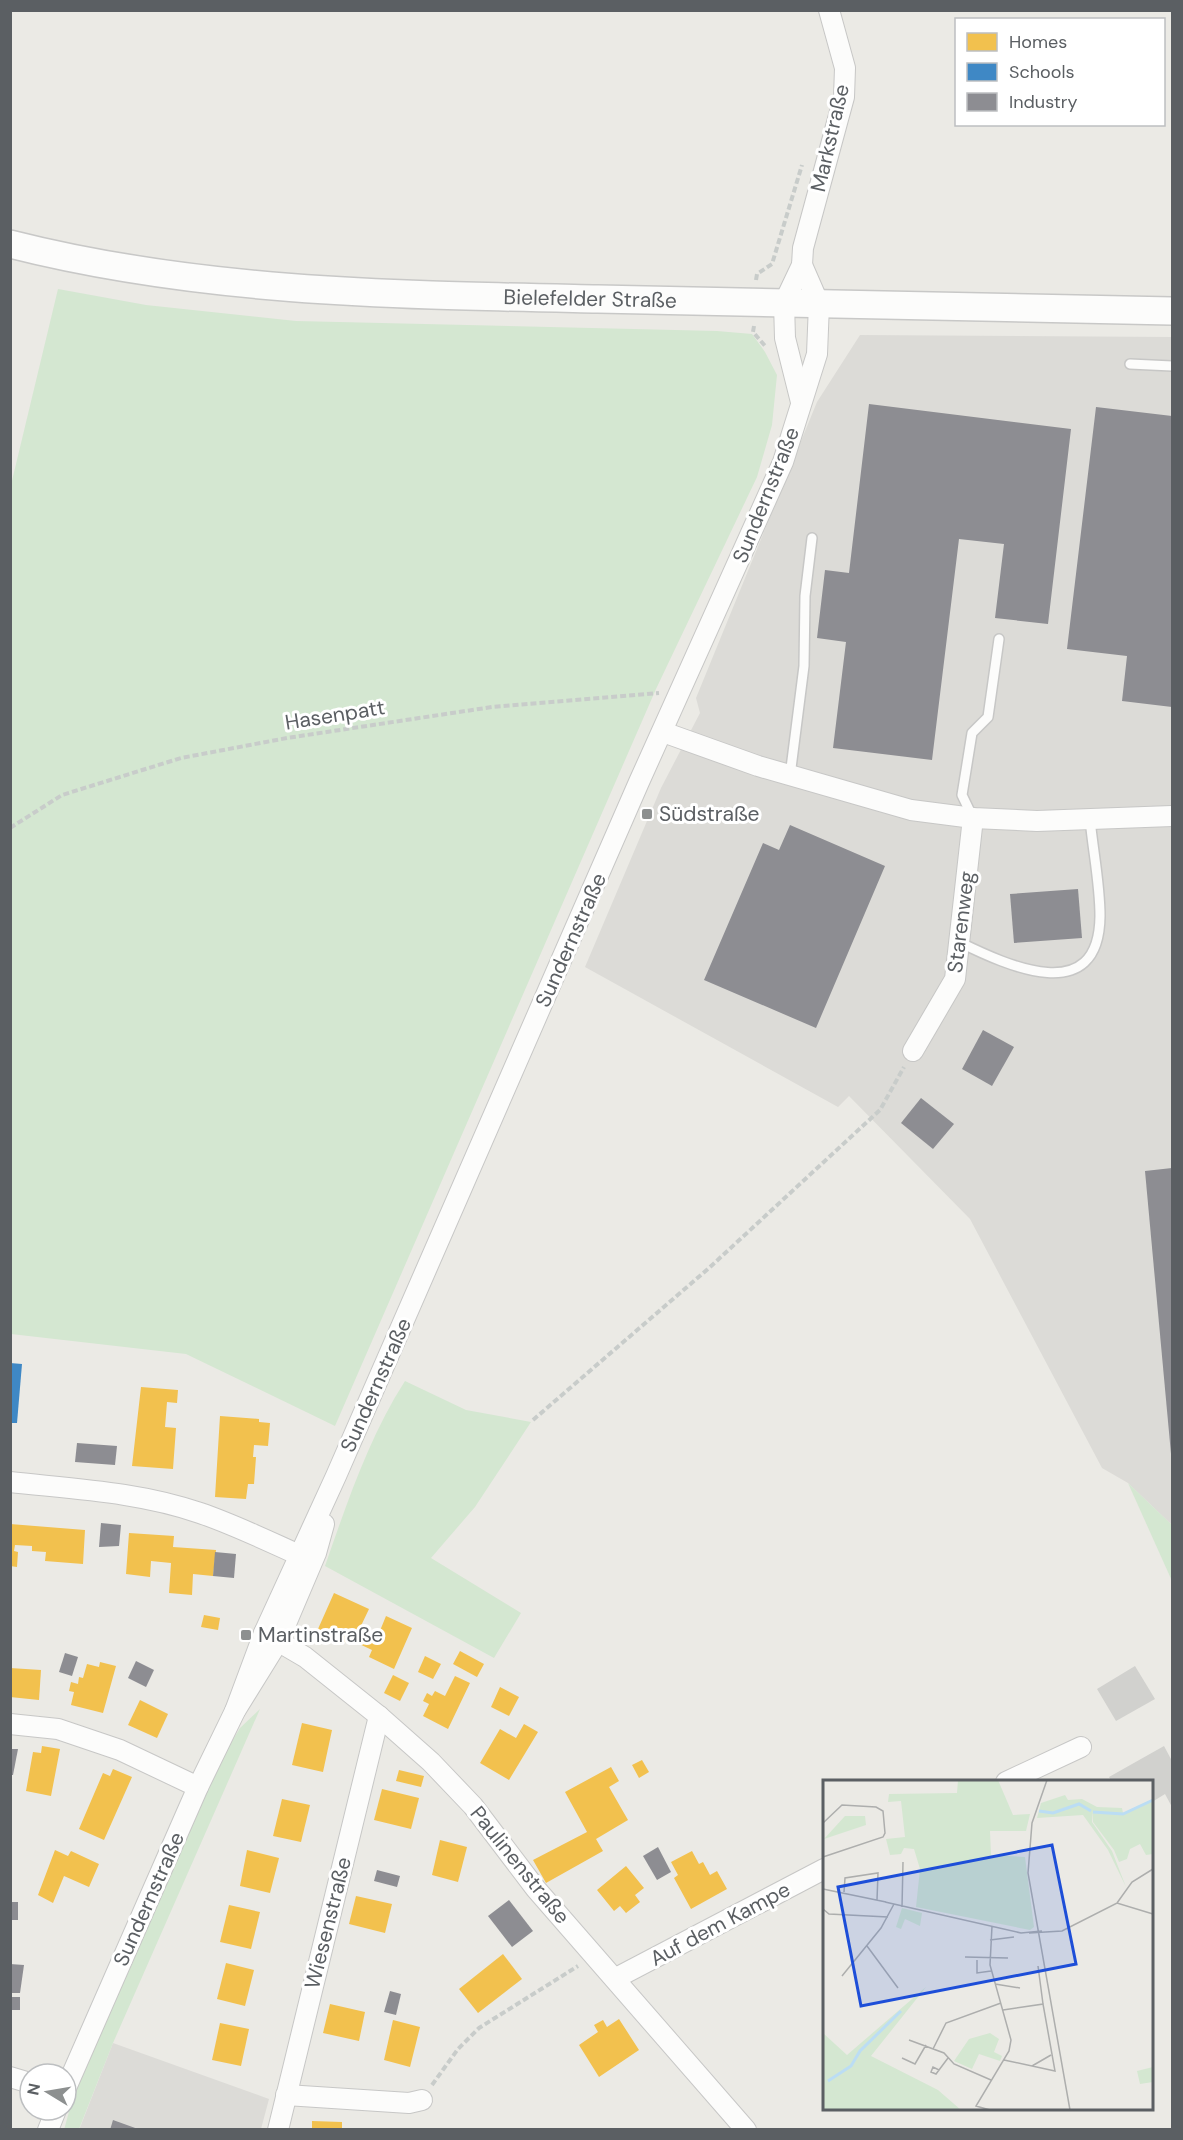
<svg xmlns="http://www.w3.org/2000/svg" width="1183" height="2140" font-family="'DM Sans',sans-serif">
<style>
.industrial{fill:#dcdbd7}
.green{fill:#d4e7d1}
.homes{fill:#f2c14e}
.schools{fill:#3f88c5}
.industry{fill:#8d8d92}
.building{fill:#d1d1ce}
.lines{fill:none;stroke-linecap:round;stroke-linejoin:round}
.service-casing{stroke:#c7c7c6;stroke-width:12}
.minor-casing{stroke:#c7c7c6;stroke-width:22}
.secondary-casing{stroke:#c8c8c7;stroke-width:30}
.path{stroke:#c8ccca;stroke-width:4;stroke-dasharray:6 3;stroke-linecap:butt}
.service{stroke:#fcfcfb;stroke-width:9}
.minor{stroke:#fcfcfb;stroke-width:20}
.secondary{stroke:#fcfcfb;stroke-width:27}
.poi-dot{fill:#8d9090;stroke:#fff;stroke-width:2}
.labels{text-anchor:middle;stroke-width:6;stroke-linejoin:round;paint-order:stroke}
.street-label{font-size:21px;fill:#5b5f63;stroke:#fff}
.poi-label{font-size:21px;fill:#5b5f63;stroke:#fff;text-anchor:start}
.inset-river{fill:none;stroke:#bbddf4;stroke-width:3}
.inset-road{fill:none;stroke:#adaead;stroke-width:1.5}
.view{fill:#1d4ed8;fill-opacity:0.15;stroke:#1d4ed8;stroke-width:3}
.inset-edge{fill:none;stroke:#5b5f63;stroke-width:3}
</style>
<rect width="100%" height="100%" fill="#ebeae5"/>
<g class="industrial">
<polygon points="860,335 1172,337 1172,1525 1128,1483 1102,1468 970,1219 849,1096 838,1107 585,967 661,788 700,713 696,698 817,402"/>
<polygon points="113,2043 269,2099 261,2129 79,2130"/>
</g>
<g class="green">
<polygon points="58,289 146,305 296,321 717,331 752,334 765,352 777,375 772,425 757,477 656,689 335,1426 186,1354 11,1334 10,489"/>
<path d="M405,1381L466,1410L531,1422L475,1507L431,1558L521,1613L494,1658L325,1566C347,1503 369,1437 405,1381Z"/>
<polygon points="1128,1483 1172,1525 1172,1581"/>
<polygon points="260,1709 113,2043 79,2129 64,2130 73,2097 211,1776 240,1728"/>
</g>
<g class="homes">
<polygon points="141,1387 178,1390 177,1403 167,1402 165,1427 176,1428 173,1469 132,1466"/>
<polygon points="220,1416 259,1419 259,1422 270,1423 268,1446 254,1445 253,1457 256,1457 254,1484 248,1484 246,1499 215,1497"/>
<polygon points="10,1524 85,1530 83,1564 45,1561 46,1552 32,1551 32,1546 15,1545 14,1551 18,1552 17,1567 10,1566"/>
<polygon points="129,1533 174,1536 173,1547 216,1550 213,1576 193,1574 192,1595 169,1593 171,1563 151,1561 150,1577 126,1574"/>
<polygon points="334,1593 369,1609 359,1630 377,1638 386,1616 412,1628 394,1669 369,1657 372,1650 353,1641 352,1645 343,1641 341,1645 332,1641 334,1636 318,1629"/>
<polygon points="204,1615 220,1618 218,1630 201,1627"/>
<polygon points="460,1651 484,1664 477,1677 453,1664"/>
<polygon points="425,1656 441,1664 433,1679 418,1672"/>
<polygon points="100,1662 116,1666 103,1713 71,1705 74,1692 69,1691 71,1682 78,1684 79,1677 83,1678 87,1664 99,1667"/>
<polygon points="10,1668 41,1670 39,1700 10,1697"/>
<polygon points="393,1675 409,1683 400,1701 384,1693"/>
<polygon points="455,1676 470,1683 448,1729 423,1716 429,1704 423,1701 427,1693 432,1696 435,1691 445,1696"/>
<polygon points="500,1687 519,1697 509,1716 491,1707"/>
<polygon points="140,1700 168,1714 157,1738 128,1725"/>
<polygon points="302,1723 332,1730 323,1772 292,1765"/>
<polygon points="524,1724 538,1732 509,1780 480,1763 500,1729 516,1738"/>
<polygon points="42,1746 60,1749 51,1796 26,1791 33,1752 41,1753"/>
<polygon points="642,1760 649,1772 639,1778 632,1765"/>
<polygon points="611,1767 619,1781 609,1787 628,1820 596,1839 603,1851 546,1883 533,1860 587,1832 565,1792"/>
<polygon points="113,1769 132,1777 104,1840 79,1829 103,1773 110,1776"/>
<polygon points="399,1770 424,1776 421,1787 396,1781"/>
<polygon points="382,1789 419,1798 411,1829 374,1820"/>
<polygon points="282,1799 310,1805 301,1842 273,1836"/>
<polygon points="440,1840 467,1847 458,1882 432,1875"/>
<polygon points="55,1850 68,1856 71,1851 99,1864 89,1887 64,1876 53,1903 38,1895"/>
<polygon points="247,1850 279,1858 270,1893 240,1886"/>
<polygon points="692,1851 699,1864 703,1862 710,1875 717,1871 727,1889 691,1909 674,1878 678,1875 671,1862"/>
<polygon points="626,1866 644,1888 635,1895 640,1902 626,1913 620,1906 614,1911 597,1890"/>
<polygon points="356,1896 392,1904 385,1933 349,1924"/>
<polygon points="229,1905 260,1912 251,1949 220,1942"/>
<polygon points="503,1954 522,1979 478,2013 459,1989"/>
<polygon points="226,1963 254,1970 245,2006 217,1999"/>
<polygon points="330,2004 365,2012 359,2041 323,2033"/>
<polygon points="619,2019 639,2050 599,2077 579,2045 598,2032 594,2025 603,2020 607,2027"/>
<polygon points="393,2020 420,2027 410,2067 384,2060"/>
<polygon points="220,2023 249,2029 241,2066 212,2060"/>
<polygon points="312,2121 342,2122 342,2130 312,2130"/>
</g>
<polygon class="schools" points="10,1363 22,1364 17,1423 10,1423"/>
<g class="industry">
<polygon points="869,404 1071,429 1048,624 995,618 1004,544 959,539 932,760 833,748 846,642 817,638 825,570 849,573"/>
<polygon points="1096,407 1172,416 1172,707 1122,701 1127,656 1067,649"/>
<polygon points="790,825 885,866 816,1028 704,980 763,843 779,850"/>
<polygon points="1078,889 1082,938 1014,943 1010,894"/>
<polygon points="983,1030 1014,1047 992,1086 962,1069"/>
<polygon points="921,1098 954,1124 933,1149 901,1123"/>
<polygon points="1172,1168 1172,1454 1171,1454 1145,1171"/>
<polygon points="77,1443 117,1446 115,1465 75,1462"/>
<polygon points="101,1523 121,1525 119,1546 99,1547"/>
<polygon points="215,1552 236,1554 234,1578 213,1576"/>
<polygon points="65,1653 78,1657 72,1676 59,1672"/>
<polygon points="136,1661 154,1670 146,1687 128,1678"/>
<polygon points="10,1749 18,1749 13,1775 10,1775"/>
<polygon points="658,1847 671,1872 657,1880 643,1856"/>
<polygon points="377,1870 400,1876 397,1887 374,1881"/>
<polygon points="509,1900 533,1931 512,1947 488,1916"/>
<rect x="10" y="1902" width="8" height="18"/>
<polygon points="10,1964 24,1965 20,1993 10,1993"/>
<polygon points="390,1991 401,1994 396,2015 384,2012"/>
<rect x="10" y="1997" width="10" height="13"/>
<polygon points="113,2120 138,2129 138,2130 110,2130"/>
</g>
<g class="building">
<polygon points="1135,1666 1155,1699 1116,1721 1097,1689"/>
<polygon points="1164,1746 1172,1761 1172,1807 1165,1794 1152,1802 1152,1782 1112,1782 1109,1777"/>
</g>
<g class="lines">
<g class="service-casing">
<g id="service">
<polyline points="1130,364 1172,366"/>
<polyline points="790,776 804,666 805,596 812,538"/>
<polyline points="973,818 962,795 972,733 988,717 999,639"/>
<path d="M959,942C1008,966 1099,1008 1100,916C1100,884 1093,851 1090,819"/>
</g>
</g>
<g class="minor-casing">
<g id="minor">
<polyline points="801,402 785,338 784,303 802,265 803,248 844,97 845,68 829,10"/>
<polyline points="663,732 758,766 911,810 973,818 1037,821 1172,816"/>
<polyline points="913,1051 955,979 973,818"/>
<path d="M10,1482C74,1489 140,1492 200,1513C238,1526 274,1544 310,1560"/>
<polyline points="264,1633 305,1657 379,1716 431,1762 473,1806 536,1889 746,2130"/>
<polyline points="235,1711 264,1633 336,1476 639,782 783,462 817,354 819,304 802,265"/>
<polyline points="10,1724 58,1729 120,1750 198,1787"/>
<polyline points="1006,1782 1081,1747"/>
<polyline points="616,1978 824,1869"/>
<polyline points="10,2077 30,2083"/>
<polyline points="66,2088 198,1787 235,1711 279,1640 316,1553 324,1524"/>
<polyline points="286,2095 409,2103 422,2100"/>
<polyline points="48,2130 56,2110"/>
<polyline points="278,2130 379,1716"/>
</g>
</g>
<g class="secondary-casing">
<g id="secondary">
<path id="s1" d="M10,244C203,293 401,295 598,299C790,303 981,307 1172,311"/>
</g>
</g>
<g class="path">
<polyline points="756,280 757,274 772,264 802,165"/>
<polyline points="754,326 753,332 766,347"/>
<polyline points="10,828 62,795 181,758 287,738 492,707 659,693"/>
<polyline points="533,1420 709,1268 880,1110 904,1067"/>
<polyline points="432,2085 458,2049 479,2028 578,1966"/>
</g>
<use href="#service" class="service"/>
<use href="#minor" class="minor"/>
<use href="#secondary" class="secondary"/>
</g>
<g class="poi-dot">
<rect x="641" y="808" width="12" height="12" rx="3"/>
<rect x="240" y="1629" width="12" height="12" rx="3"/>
</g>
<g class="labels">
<g class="street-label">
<text transform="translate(830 138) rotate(-77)" y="7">Markstraße</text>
<text dy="7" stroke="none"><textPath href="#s1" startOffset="584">Bielefelder Straße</textPath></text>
<text transform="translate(766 495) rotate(-68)" y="7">Sundernstraße</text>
<text transform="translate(335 715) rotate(-9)" y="7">Hasenpatt</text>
<text transform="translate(961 922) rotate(-83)" y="7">Starenweg</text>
<text transform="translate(571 940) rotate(-66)" y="7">Sundernstraße</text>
<text transform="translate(376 1385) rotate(-66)" y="7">Sundernstraße</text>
<text transform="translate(520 1865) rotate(51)" y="7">Paulinenstraße</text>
<text transform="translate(149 1899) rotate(-66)" y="7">Sundernstraße</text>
<text transform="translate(328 1923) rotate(-76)" y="7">Wiesenstraße</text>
<text transform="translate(720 1924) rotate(-28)" y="7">Auf dem Kampe</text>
</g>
<g class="poi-label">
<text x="659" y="821">Südstraße</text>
<text x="258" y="1642">Martinstraße</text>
</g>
</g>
<g transform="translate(823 1780)">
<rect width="330" height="330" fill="#ebeae5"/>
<path d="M135,0H175L190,35L207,34L203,51H167L168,75L202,77L211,147L207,150L93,127L97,89L91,69L81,68L78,74L67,75L63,59L82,57L78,21L65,22L66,14L134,13ZM242,15L245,20L259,19L274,27L299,28L300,33L330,19V74L323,75L317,64L307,69L304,79L296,82L291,70L270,42L269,31V42L289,71L303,107L285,70L260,35L214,38L218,23ZM22,36H42L43,45L1,59ZM79,128L99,133L97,146L82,139L78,149L73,147ZM103,207L48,276L115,310L138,330H0V253L24,275ZM167,253L176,259L171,272L179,276L177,281L156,274L149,289L131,281L146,259ZM330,287V302L317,304L314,291Z" fill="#d4e7d1"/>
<path class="inset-river" d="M216,31L230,33L256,24L268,31M270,32L300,34L330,20M5,301L28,286L37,271L78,231"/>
<path class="inset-road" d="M224,0L209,43L205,93L247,330M0,43L19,25L53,27L60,31L62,53L60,57L0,77M0,109L63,122M21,112L22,98L55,93L54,120M62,122L198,153L219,151M294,123L309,102L330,89M79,127L80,82M0,129L6,134L65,137M206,153L239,151L294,123L330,134M167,160L191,157M44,166L75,208M142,177L185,178M154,180V193L168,191M19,196L58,148L71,124M172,204L197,208M180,230L220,224L215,186M86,260L121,273L131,284L168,300M110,269L123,243L178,223M79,278L92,284L103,265M181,280L232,291L220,224M209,286L228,275M116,290L110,287L108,292L113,294L125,278M167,330L153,326L186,271L188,260L167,185L169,146"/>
<path class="view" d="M229,65L253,184L38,226L15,107Z"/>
<rect width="330" height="330" class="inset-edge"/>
</g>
<rect width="1183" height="2140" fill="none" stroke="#5b5f63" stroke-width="24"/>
<rect x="955" y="18" width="210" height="108" fill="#ffffff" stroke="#bdbfc1" stroke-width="1.5"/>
<rect x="967" y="33" width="30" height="18" fill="#f2c14e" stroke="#bdbfc1" stroke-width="1.5"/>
<text x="1009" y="48" font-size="18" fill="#5b5f63">Homes</text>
<rect x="967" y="63" width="30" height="18" fill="#3f88c5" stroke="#bdbfc1" stroke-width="1.5"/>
<text x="1009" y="78" font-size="18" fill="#5b5f63">Schools</text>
<rect x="967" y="93" width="30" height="18" fill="#8d8d92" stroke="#bdbfc1" stroke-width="1.5"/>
<text x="1009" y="108" font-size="18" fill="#5b5f63">Industry</text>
<g transform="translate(48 2092) rotate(281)"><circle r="28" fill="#ffffff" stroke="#bdbfc1" stroke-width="1.5"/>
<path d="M0-4.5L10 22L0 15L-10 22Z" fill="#8d9090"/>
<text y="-9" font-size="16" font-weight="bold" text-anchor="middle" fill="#5b5f63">N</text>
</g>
</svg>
